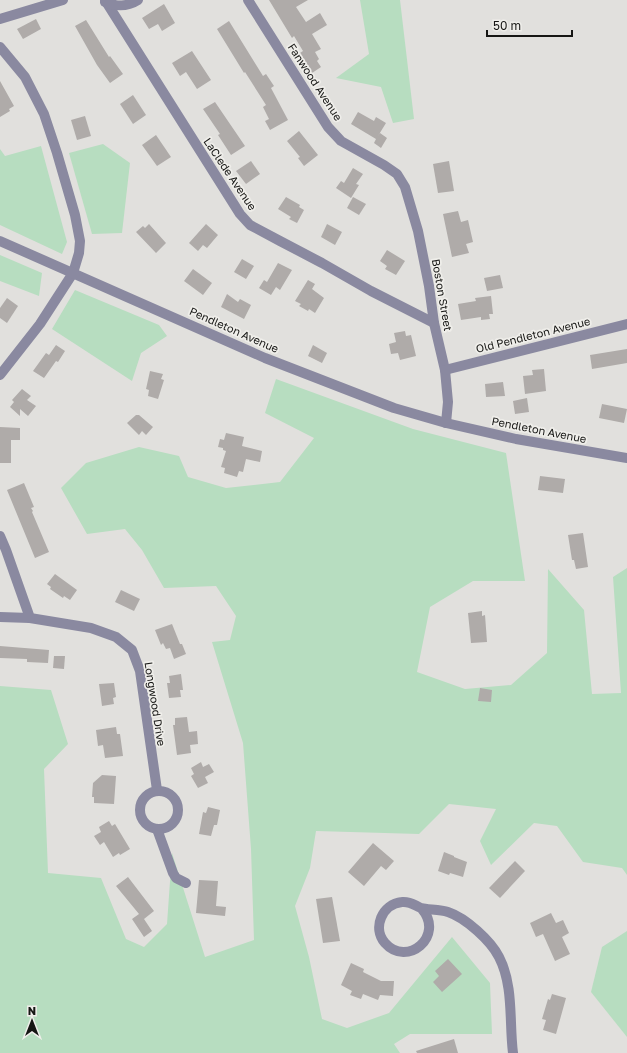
<svg xmlns="http://www.w3.org/2000/svg" width="627" height="1053" font-family="'Golos Text',sans-serif">
<style>
.green{fill:#b7ddc0}
.building{fill:#afaba9}
.lines{fill:none;stroke-linecap:round;stroke-linejoin:round}
.minor{stroke:#8a89a0;stroke-width:10}
.labels{text-anchor:middle;stroke-width:3.5;stroke-linejoin:round;paint-order:stroke}
.street-label{font-size:11px;fill:#161614;stroke:#efeeea}
</style>
<rect width="100%" height="100%" fill="#e1e0dd"/>
<g class="green">
<polygon points="360,0 400,0 414,119 393,123 381,87 336,78 369,54"/>
<polygon points="103,144 130,163 122,233 92,234 69,153"/>
<polygon points="41,146 67,242 62,254 0,225 0,149 5,156"/>
<polygon points="0,255 42,273 39,296 0,281"/>
<polygon points="75,290 159,325 167,336 141,353 132,381 52,329"/>
<polygon points="276,379 413,429 506,453 525,581 473,581 430,607 417,672 465,689 511,685 547,653 548,569 584,610 592,694 621,693 613,577 627,568 627,875 622,868 583,862 557,826 534,823 491,865 480,841 496,809 449,804 419,834 316,831 310,868 295,906 309,957 322,1019 347,1028 389,1013 452,937 490,983 492,1034 410,1034 394,1044 400,1053 0,1053 0,686 51,690 68,744 44,769 48,873 101,878 126,939 144,947 167,924 172,853 205,957 254,940 251,849 243,743 212,642 230,640 236,616 216,586 164,588 142,550 125,529 87,534 61,488 86,463 139,447 179,456 188,477 226,488 280,482 314,438 265,413"/>
<polygon points="627,931 627,1037 591,992 602,947"/>
</g>
<g class="building">
<polygon points="269,0 308,0 296,7 306,22 320,13 327,25 312,34 321,49 315,52 319,59 317,61 321,67 312,73 300,53 303,51 294,36 292,38"/>
<polygon points="164,4 175,23 162,31 158,24 149,29 142,18"/>
<polygon points="36,19 41,29 23,39 17,29"/>
<polygon points="86,20 109,57 110,56 123,74 110,83 97,65 75,26"/>
<polygon points="229,21 263,76 266,74 274,86 271,88 288,120 270,130 265,121 269,119 263,107 266,105 245,72 244,73 217,29"/>
<polygon points="192,51 211,80 197,89 186,72 180,76 172,63"/>
<polygon points="0,81 14,106 9,109 10,111 0,117"/>
<polygon points="133,95 146,115 133,124 120,104"/>
<polygon points="215,102 245,146 231,155 218,135 220,134 203,109"/>
<polygon points="358,112 374,121 376,117 386,123 378,136 380,133 387,138 381,148 374,143 376,139 351,124"/>
<polygon points="85,116 91,136 77,140 71,120"/>
<polygon points="299,131 318,155 304,166 298,158 300,157 287,141"/>
<polygon points="156,135 171,157 157,166 142,145"/>
<polygon points="251,161 260,174 246,184 236,171"/>
<polygon points="449,161 454,191 438,193 433,164"/>
<polygon points="353,168 363,174 356,184 359,185 351,198 336,188 341,181 344,183"/>
<polygon points="286,197 300,205 299,207 304,210 297,223 289,219 291,217 278,209"/>
<polygon points="353,197 366,204 359,215 347,208"/>
<polygon points="458,211 461,222 468,220 473,242 466,244 469,253 452,257 443,214"/>
<polygon points="149,224 166,243 156,253 136,232 143,226 145,228"/>
<polygon points="206,224 218,235 207,248 203,245 198,251 189,243"/>
<polygon points="327,224 342,232 335,245 321,237"/>
<polygon points="387,250 405,261 396,275 385,269 387,266 380,261"/>
<polygon points="242,259 254,266 246,279 234,272"/>
<polygon points="278,263 292,270 280,290 276,287 271,295 259,288 264,280 267,282"/>
<polygon points="193,269 212,283 203,295 184,281"/>
<polygon points="500,275 503,288 487,291 484,278"/>
<polygon points="308,280 315,284 312,289 324,298 315,313 309,309 308,311 299,306 301,304 295,301"/>
<polygon points="227,294 238,302 240,299 251,305 244,319 221,307"/>
<polygon points="491,296 493,314 489,314 490,319 481,320 481,317 461,320 458,304 476,301 475,298"/>
<polygon points="7,298 18,306 7,323 0,318 0,308"/>
<polygon points="405,331 406,336 411,335 416,356 400,360 398,353 391,354 389,344 396,342 394,333"/>
<polygon points="56,345 65,351 58,362 56,361 44,378 33,371 46,353 49,355"/>
<polygon points="313,345 327,353 322,363 308,356"/>
<polygon points="627,349 627,363 592,369 590,355"/>
<polygon points="544,369 546,391 525,394 523,376 533,375 532,370"/>
<polygon points="150,371 163,374 161,379 164,380 158,399 148,396 149,390 146,389"/>
<polygon points="503,382 505,396 486,397 485,384"/>
<polygon points="22,389 31,396 27,400 36,406 28,416 20,409 20,416 10,407 14,402 12,400"/>
<polygon points="527,398 529,412 515,414 513,401"/>
<polygon points="602,404 627,409 624,423 599,418"/>
<polygon points="136,415 139,415 153,427 146,435 142,431 139,435 127,423"/>
<polygon points="0,427 20,428 20,440 11,440 11,463 0,463"/>
<polygon points="226,433 244,437 242,446 262,451 260,462 246,459 243,472 239,471 237,477 224,473 225,468 221,467 226,451 223,450 223,448 218,447 220,439 224,440"/>
<polygon points="540,476 565,479 563,493 538,490"/>
<polygon points="24,483 34,507 31,508 33,511 32,512 49,552 35,558 7,490"/>
<polygon points="583,533 588,567 576,569 574,560 572,560 568,535"/>
<polygon points="55,574 77,590 70,600 64,596 63,598 50,589 51,587 47,584"/>
<polygon points="121,590 140,599 134,611 115,602"/>
<polygon points="482,611 482,616 485,615 487,642 471,643 468,613"/>
<polygon points="172,624 180,644 182,644 186,654 174,659 170,648 166,649 163,643 161,645 155,630"/>
<polygon points="0,646 49,650 48,663 27,662 27,659 0,658"/>
<polygon points="54,656 65,656 64,669 53,668"/>
<polygon points="181,674 183,690 180,690 181,697 169,698 167,683 170,683 169,676"/>
<polygon points="114,683 116,697 113,698 114,704 102,706 99,684"/>
<polygon points="480,688 492,690 491,702 478,701"/>
<polygon points="187,717 189,732 197,731 198,744 190,745 191,753 177,755 173,725 175,725 175,718"/>
<polygon points="116,727 117,734 120,734 123,756 105,758 103,745 98,746 96,730"/>
<polygon points="201,762 203,767 209,764 214,772 205,777 208,783 198,788 191,776 194,774 191,768"/>
<polygon points="102,775 116,776 114,804 94,803 94,797 92,797 93,783"/>
<polygon points="208,807 220,810 217,825 214,825 211,836 199,834 203,812 206,813"/>
<polygon points="109,821 112,826 115,824 130,849 120,855 119,853 113,857 104,842 100,845 94,836 101,832 99,827"/>
<polygon points="373,843 394,861 386,870 381,866 364,886 348,872"/>
<polygon points="444,852 454,856 454,857 467,862 463,877 450,873 449,875 438,871"/>
<polygon points="515,861 525,871 500,898 489,888"/>
<polygon points="128,877 154,911 144,919 152,931 144,937 132,919 139,914 116,886"/>
<polygon points="199,880 218,881 216,906 226,907 225,916 196,913"/>
<polygon points="332,897 340,941 323,943 316,899"/>
<polygon points="551,913 556,923 563,920 569,933 562,937 570,954 555,961 543,934 536,937 530,923"/>
<polygon points="448,959 462,974 442,992 433,982 439,976 435,971"/>
<polygon points="351,963 364,969 363,972 381,981 394,981 393,996 380,995 378,1000 363,994 361,999 350,995 352,991 341,985"/>
<polygon points="552,994 566,998 556,1034 543,1030 546,1020 542,1019 548,999 550,1000"/>
<polygon points="454,1039 458,1053 417,1053 416,1051"/>
</g>
<g class="lines">
<g class="minor">
<polyline points="105,0 240,214 250,225 280,241 322,263 371,291 434,323"/>
<polyline points="248,0 328,127 341,141 384,165 397,174 405,187 418,231 429,286 434,323 445,370 448,402 446,423"/>
<path d="M105,2C117,7 127,7 138,0"/>
<polyline points="0,19 63,0"/>
<polyline points="0,47 25,77 44,114 57,153 75,215 80,241 79,253 73,273 40,324 0,375"/>
<polyline points="0,241 265,358 394,408 446,423 516,439 627,458"/>
<polyline points="445,370 627,324"/>
<polyline points="0,536 6,550 30,618 91,628 116,637 132,650 140,671 157,790"/>
<polyline points="0,617 30,618"/>
<circle cx="159" cy="810" r="19"/>
<polyline points="157,829 173,873 176,878 186,883"/>
<path d="M422,909C445,936 407,968 385,943C372,928 382,904 402,902C410,901 414,905 421,908C426,910 440,909 448,912C466,918 491,941 499,957C514,986 509,1022 513,1053"/>
</g>
</g>
<g class="labels">
<g class="street-label">
<text transform="translate(315 82) rotate(57)" y="4">Fanwood Avenue</text>
<text transform="translate(230 174) rotate(56)" y="4">LaClede Avenue</text>
<text transform="translate(442 295) rotate(80)" y="4">Boston Street</text>
<text transform="translate(234 330) rotate(24)" y="4">Pendleton Avenue</text>
<text transform="translate(533 335) rotate(-14)" y="4">Old Pendleton Avenue</text>
<text transform="translate(539 430) rotate(11)" y="4">Pendleton Avenue</text>
<text transform="translate(155 704) rotate(81)" y="4">Longwood Drive</text>
</g>
</g>
<g transform="translate(32 1021)" stroke="#efeeea" stroke-width="3" paint-order="stroke">
<path d="M0-3L7 15L0 10L-7 15Z" fill="#161614"/>
<text y="-6" font-size="11" font-weight="bold" text-anchor="middle" fill="#161614">N</text>
</g>
<path d="M487 30v6h85v-6" fill="none" stroke="#161614" stroke-width="2"/>
<text x="493" y="30" font-size="12" fill="#161614" stroke="#efeeea" stroke-width="3" paint-order="stroke">50 m</text>
</svg>
